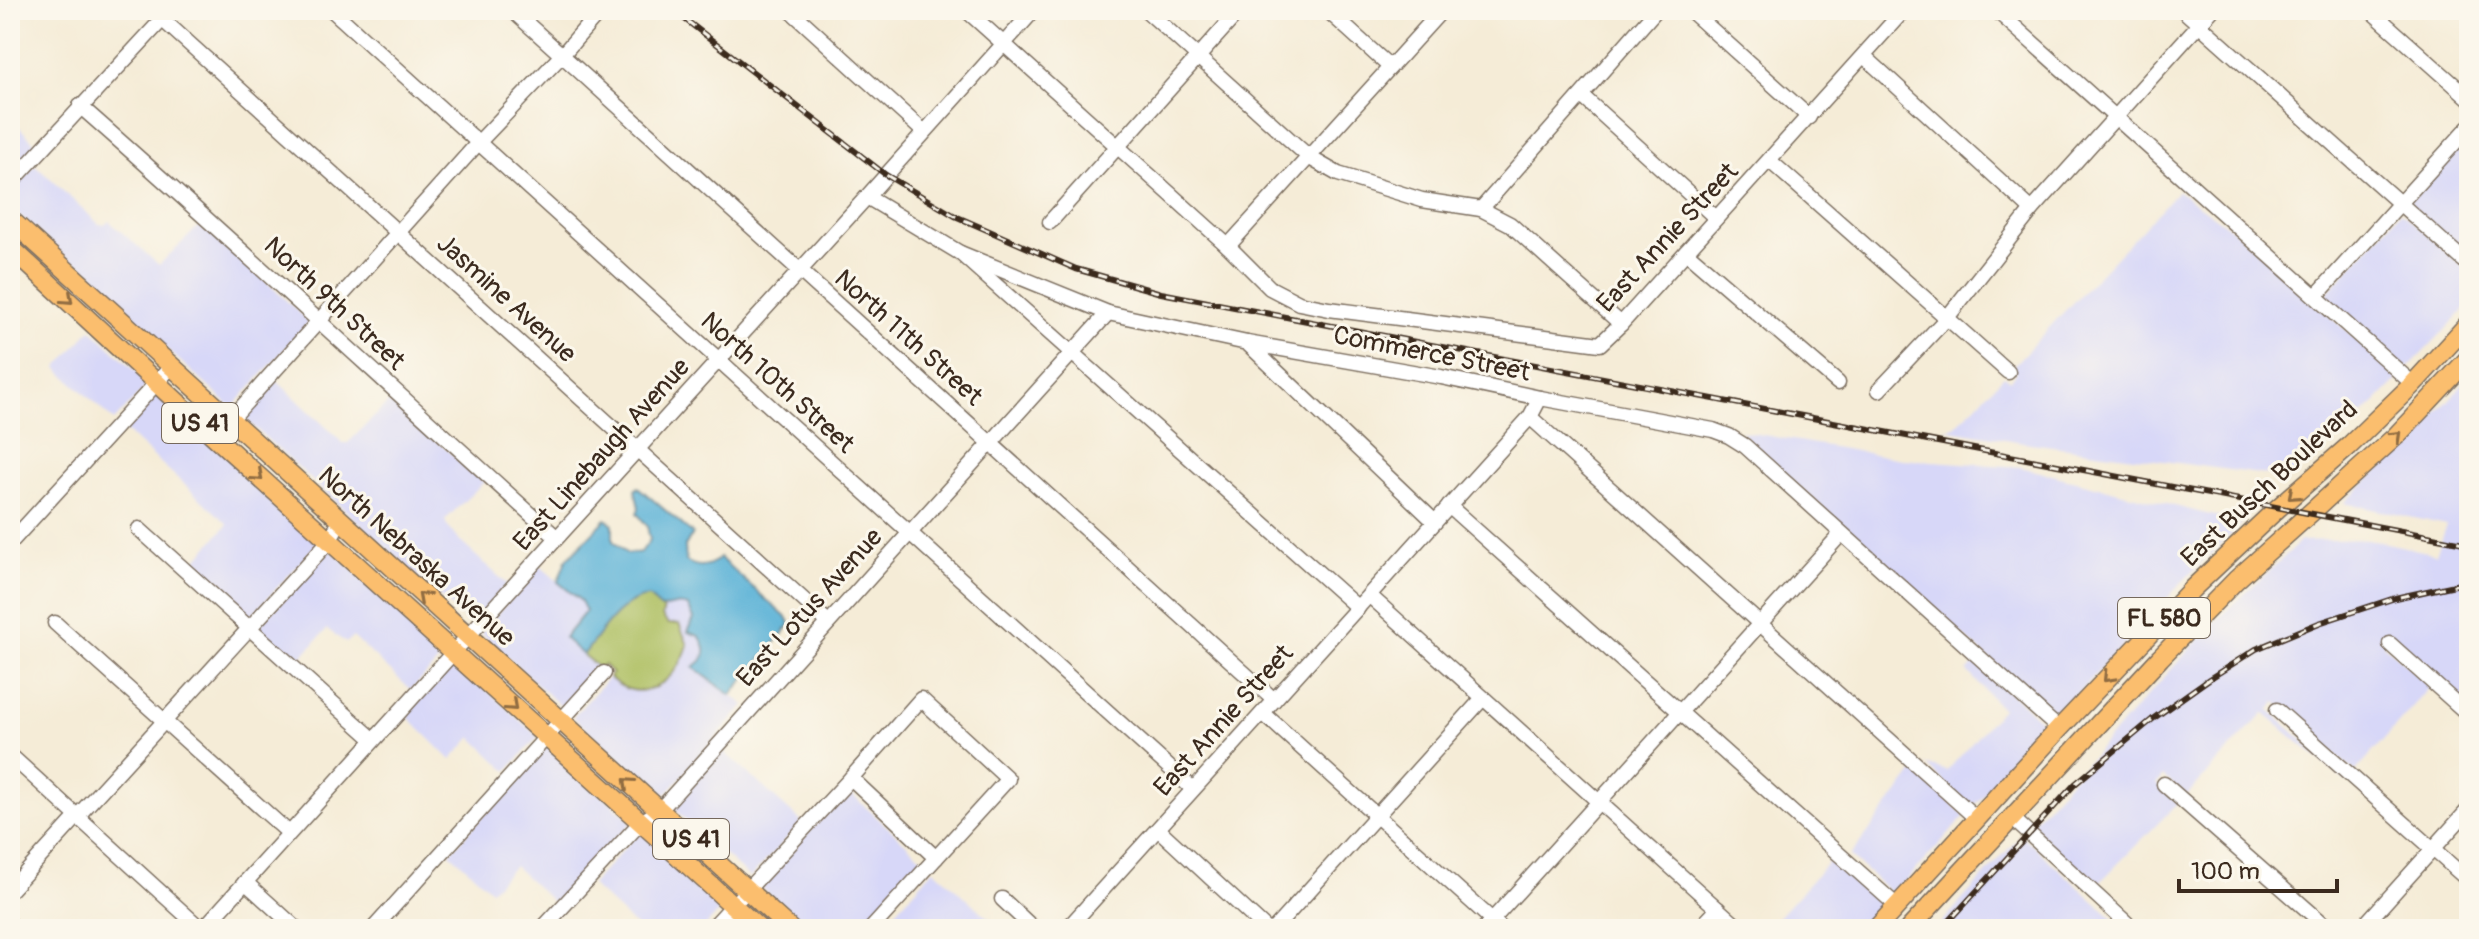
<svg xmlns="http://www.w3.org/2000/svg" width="2479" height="939" font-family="Pangolin,sans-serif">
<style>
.built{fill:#d7d7f8}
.green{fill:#afc063;stroke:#757540;stroke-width:2}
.water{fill:#5bb2d7;stroke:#4b6e7a;stroke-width:2}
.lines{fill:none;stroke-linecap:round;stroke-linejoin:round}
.minor-casing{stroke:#7c6e5f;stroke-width:17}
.major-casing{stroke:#7c6e5f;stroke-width:21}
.minor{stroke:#fff;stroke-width:14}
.major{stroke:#fbbe6e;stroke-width:18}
.rail-casing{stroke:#3b2a1e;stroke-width:6}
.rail{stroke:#fbf7ec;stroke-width:3;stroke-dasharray:9;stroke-linecap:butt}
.oneway{stroke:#916d42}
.labels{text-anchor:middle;stroke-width:6;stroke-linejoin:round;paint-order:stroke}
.shield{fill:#fbf7ec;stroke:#75685c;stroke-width:2}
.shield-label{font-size:24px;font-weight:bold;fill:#3b2a1e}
.street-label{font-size:26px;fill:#3b2a1e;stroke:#fbf7ec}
</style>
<rect width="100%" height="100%" fill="#fbf7ec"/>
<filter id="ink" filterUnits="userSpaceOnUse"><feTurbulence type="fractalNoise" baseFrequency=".0125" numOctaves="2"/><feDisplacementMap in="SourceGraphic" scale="16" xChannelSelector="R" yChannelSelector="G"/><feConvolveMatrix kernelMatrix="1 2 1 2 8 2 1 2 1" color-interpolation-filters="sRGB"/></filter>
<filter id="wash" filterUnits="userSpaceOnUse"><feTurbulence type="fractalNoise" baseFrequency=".006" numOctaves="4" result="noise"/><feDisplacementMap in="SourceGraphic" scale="32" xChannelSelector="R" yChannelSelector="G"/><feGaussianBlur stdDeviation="1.8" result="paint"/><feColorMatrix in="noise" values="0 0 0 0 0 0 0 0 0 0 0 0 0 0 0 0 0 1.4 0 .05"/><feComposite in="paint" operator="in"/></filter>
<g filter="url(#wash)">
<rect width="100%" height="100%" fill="#f5ecd7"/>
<g class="built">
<polygon points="10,118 37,145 10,175"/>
<polygon points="2469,136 2469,257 2408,203"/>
<polygon points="35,165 99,224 105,225 109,221 159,265 203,222 309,322 232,408 10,207 10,193"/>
<polygon points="2178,191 2237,233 2399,378 2376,402 2289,478 2023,442 1945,429 1955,427 2004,376 2010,380 2016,372 2011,368"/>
<polygon points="2401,212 2469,272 2469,305 2406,370 2324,296"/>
<polygon points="91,329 149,383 114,421 57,368"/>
<polygon points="2469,378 2469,707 2440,677 2437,679 2390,636 2383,644 2430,687 2355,772 2276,702 2269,710 2348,780 2346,782 2264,713 2186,796 2163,776 2156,784 2178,803 2096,886 2142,929 2028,827 2209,628 2301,541 2368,539 2436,554 2447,525 2344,503 2419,433"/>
<polygon points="275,379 343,443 348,443 390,401 484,482 445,520 447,526 463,544 507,584 471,625 242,416"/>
<polygon points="158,391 321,540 248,619 190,567 228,524 123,429"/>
<polygon points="1740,431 1902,459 2020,467 2242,523 2184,580 2055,718 1757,450"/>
<polygon points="330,549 446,653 411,690 353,637 346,643 327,629 296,663 257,628"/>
<polygon points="539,565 581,601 586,611 565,638 600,669 564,709 481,633"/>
<polygon points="675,603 688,606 694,619 689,629 699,636 706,647 706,656 693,667 745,705 662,798 573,717 609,677 676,672 688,645 661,616 664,608"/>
<polygon points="455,661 538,737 507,771 472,737 451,760 405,714"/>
<polygon points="1976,662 2047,726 1972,808 1925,764 1947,771 2002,709 1967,671"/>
<polygon points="547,745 632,822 556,905 514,866 491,890 450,853"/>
<polygon points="722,750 802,822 750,878 671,806"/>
<polygon points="1915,771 1965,816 1893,895 1850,856"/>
<polygon points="848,791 925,861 863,929 806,929 759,886"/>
<polygon points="641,830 725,905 703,929 639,929 591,885"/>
<polygon points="2021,835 2125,929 1936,929"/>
<polygon points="1834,856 1886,903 1862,929 1767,929"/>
<polygon points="934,869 1001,929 880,929"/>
</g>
<path class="green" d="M644,597H649L661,608H664L662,616L668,624H679L688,645C677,682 641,708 609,677L612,673L604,665L600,669L583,655C599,636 618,602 644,597Z"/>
<path class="water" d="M638,487L693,534L685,546L686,561C698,569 709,567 720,558L789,620L790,625L731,695L693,667C707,659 709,649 699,636L688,632L694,619L688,606C676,602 672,607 661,608L649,597C620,599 600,634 583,655L564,638L586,611L581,601L558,582L566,560L606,519L613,524V541L627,554L641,552L650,540L647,526L637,513L639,508L635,490Z"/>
</g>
<g filter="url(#ink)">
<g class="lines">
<g class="minor-casing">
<g id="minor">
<polyline points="152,10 828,622"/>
<polyline points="332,10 1193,789"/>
<polyline points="512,10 1274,700"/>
<polyline points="790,10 924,132"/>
<polyline points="966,10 1228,246 1270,288 1299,303 1329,309 1600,344 1621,324 1904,10"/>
<polyline points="1146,10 1310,158 1338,174 1422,200 1481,209 1510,224 1621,324"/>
<polyline points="1327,10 1390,67"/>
<polyline points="1690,10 1809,117"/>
<polyline points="1996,10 2413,384"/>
<polyline points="2183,10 2469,265"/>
<polyline points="2370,10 2469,98"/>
<polyline points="1864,56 2032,210"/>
<polyline points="1582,96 1716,218"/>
<path d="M80,106C241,247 397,394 556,537"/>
<polyline points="1770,161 2008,372"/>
<polyline points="10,184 171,10"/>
<polyline points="867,197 960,253 1358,608"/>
<polyline points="1481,209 1656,10"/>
<polyline points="1050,222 1240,10"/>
<polyline points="1228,246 1442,10"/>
<polyline points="1686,252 1838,383"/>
<polyline points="960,253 1108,313 1247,343 1441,377 1540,398 1713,430 1729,436 1745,446 2059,729"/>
<polyline points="2316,296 2469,127"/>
<polyline points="1247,343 1435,522"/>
<polyline points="1879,390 1946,319 2032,210 2212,10"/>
<polyline points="1530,417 1976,818"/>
<polyline points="215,437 479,142 562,55 601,10"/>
<polyline points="1449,506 1897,906"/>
<polyline points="139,529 373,739"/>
<polyline points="10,543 171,367"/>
<polyline points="1369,595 1740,929"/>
<polyline points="55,623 289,833"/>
<polyline points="2390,644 2469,715"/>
<polyline points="2277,710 2469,881"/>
<polyline points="1263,713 1502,929"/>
<polyline points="10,755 201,929"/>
<polyline points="851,778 936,858"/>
<polyline points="2164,784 2329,929"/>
<polyline points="2011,817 2133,929"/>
<polyline points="1158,829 1266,929"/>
<polyline points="245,882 297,929"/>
<polyline points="10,890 329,541 340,521"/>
<polyline points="1002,899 1034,929"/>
<polyline points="10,924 16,929"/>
<path d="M203,929C423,686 643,442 864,200C921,137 977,73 1034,10"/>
<polyline points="373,929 604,673"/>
<polyline points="542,929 641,822 659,811 1108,313"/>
<polyline points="711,929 851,778 921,699 1008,779 871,929"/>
<polyline points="1067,929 1530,417 1540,398"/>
<polyline points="1274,929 1483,698"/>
<polyline points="1484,929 1841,534"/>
<polyline points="1699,929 1718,909"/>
<polyline points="2361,929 2469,809"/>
</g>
</g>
<g class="major-casing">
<g id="major">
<polyline points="10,219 790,929"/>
<polyline points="10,247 215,437 759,929"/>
<polyline points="1876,929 2059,729 2192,589 2278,508 2349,446 2413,384 2469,323"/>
<polyline points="1909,929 2160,658 2236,580 2396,436 2469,358"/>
</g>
</g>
<use href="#minor" class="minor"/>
<use href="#major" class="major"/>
<g class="rail-casing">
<g id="rail">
<polyline points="673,10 886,175 955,216 1076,269 1161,293 2469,544"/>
<polyline points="1942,929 2075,784 2154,718 2209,679 2256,649 2319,623 2395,598 2469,582"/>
</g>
</g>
<use href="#rail" class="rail"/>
</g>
<defs><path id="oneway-chevron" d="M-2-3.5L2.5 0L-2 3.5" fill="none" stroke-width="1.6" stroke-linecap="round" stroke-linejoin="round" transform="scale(2)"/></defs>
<g class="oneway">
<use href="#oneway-chevron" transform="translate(68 299) rotate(42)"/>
<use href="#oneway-chevron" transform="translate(2396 436) rotate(-44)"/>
<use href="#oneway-chevron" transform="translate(258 476) rotate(42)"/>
<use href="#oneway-chevron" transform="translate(2293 495) rotate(139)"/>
<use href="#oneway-chevron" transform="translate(423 597) rotate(-138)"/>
<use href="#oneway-chevron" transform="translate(2108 677) rotate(134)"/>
<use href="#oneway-chevron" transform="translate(512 706) rotate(42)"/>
<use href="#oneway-chevron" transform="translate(628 783) rotate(-138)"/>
</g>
</g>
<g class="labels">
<g class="shield">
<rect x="162" y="403" width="76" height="40" rx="6"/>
<rect x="2118" y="598" width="92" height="40" rx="6"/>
<rect x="653" y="819" width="76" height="40" rx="6"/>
</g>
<g class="shield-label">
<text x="200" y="431">US 41</text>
<text x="2164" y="626">FL 580</text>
<text x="691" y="847">US 41</text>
</g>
<g class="street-label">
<text transform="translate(1667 237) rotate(-47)" y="9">East Annie Street</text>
<text transform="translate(507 298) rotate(42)" y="9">Jasmine Avenue</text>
<text transform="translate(335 303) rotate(43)" y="9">North 9th Street</text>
<text transform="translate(909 337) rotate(42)" y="9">North 11th Street</text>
<text transform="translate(1432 353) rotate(11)" y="9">Commerce Street</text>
<text transform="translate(778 382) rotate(42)" y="9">North 10th Street</text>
<text transform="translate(601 454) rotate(-48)" y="9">East Linebaugh Avenue</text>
<text transform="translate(2269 483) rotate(-43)" y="9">East Busch Boulevard</text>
<text transform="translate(417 556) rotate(42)" y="9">North Nebraska Avenue</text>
<text transform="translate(809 607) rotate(-48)" y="9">East Lotus Avenue</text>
<text transform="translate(1223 720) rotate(-48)" y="9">East Annie Street</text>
</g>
</g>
<rect width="2479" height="939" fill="none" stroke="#fbf7ec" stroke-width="40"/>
<path d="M2179 879v12h158v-12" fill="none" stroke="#3b2a1e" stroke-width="4"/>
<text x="2191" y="879" font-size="24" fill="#3b2a1e" stroke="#fbf7ec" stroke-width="6" paint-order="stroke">100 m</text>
</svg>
